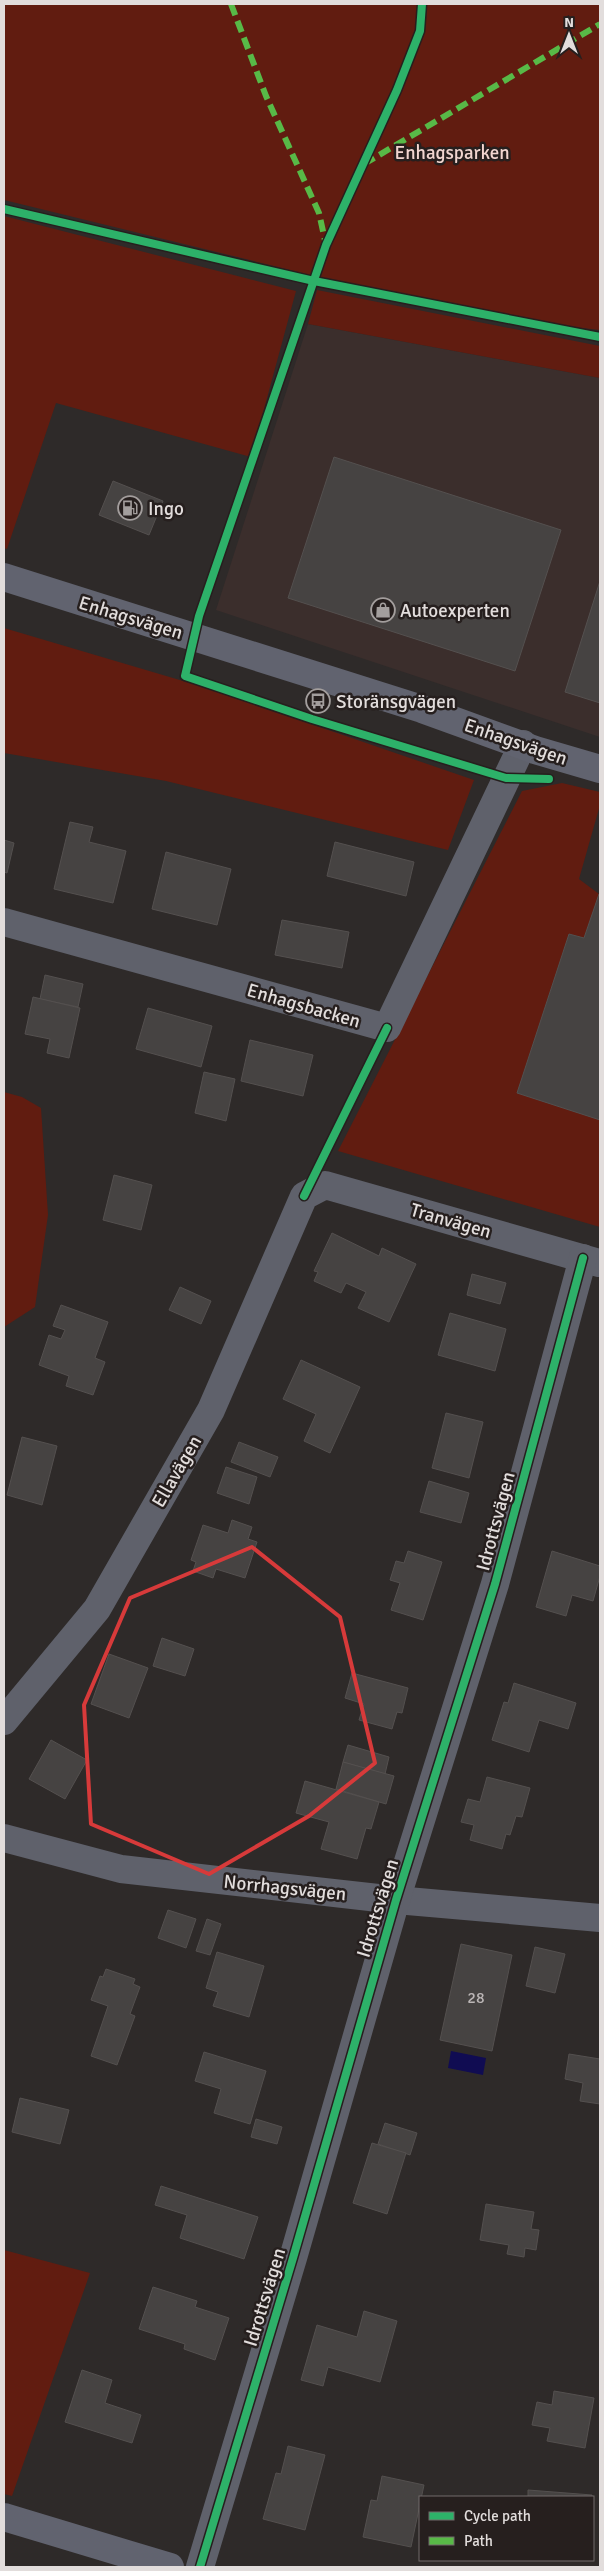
<svg xmlns="http://www.w3.org/2000/svg" width="604" height="2571" font-family="Signika,sans-serif">
<style>
.built{fill:#3b2e2c}
.green{fill:#611c10}
.water{fill:#100c52}
.building{fill:#464342;stroke:#54504f}
.lines{fill:none;stroke-linecap:round;stroke-linejoin:round}
.street{stroke:#5f616b;stroke-width:28}
.secondary{stroke:#61636f;stroke-width:28}
.quiet{stroke:#58b947;stroke-width:6;stroke-dasharray:12 6;stroke-linecap:butt}
.cycleway-casing{stroke:#261f1e;stroke-width:11}
.cycleway{stroke:#2db169;stroke-width:8}
.marked{fill:none;stroke:#d73a3a;stroke-width:4;stroke-linejoin:round}
.labels{text-anchor:middle;stroke-width:5;stroke-linejoin:round;paint-order:stroke}
.number-label{font-size:16px;fill:#bbb6b6}
.park-label{font-size:19px;fill:#f1d5cf;stroke:#261f1e}
.poi-label{font-size:19px;fill:#e2dddc;stroke:#261f1e;text-anchor:start}
.street-label{font-size:19px;fill:#e2dddc;stroke:#261f1e}
</style>
<rect width="100%" height="100%" fill="#2e2a29"/>
<polygon class="built" points="308,324 600,378 600,737 216,610"/>
<g class="green">
<polygon points="4,4 600,5 600,330 564,326 323,278 4,200"/>
<polygon points="4,216 296,291 251,457 56,403 7,549 4,548"/>
<polygon points="317,290 600,346 600,378 308,324"/>
<polygon points="4,628 200,686 474,780 448,850 166,781 4,753"/>
<polygon points="562,783 600,792 600,805 579,879 599,894 584,938 569,934 517,1093 600,1120 600,1227 338,1151 522,791"/>
<polygon points="4,1092 22,1097 41,1108 48,1215 35,1307 4,1327"/>
<polygon points="4,2250 90,2273 12,2496 4,2494"/>
</g>
<polygon class="water" points="451,2051 486,2058 483,2075 448,2068"/>
<g class="building">
<polygon points="334,457 561,530 515,671 288,598"/>
<polygon points="113,481 163,501 149,535 99,515"/>
<polygon points="600,581 600,703 565,692"/>
<polygon points="70,822 93,827 89,842 126,851 113,903 54,889"/>
<polygon points="4,840 14,843 7,873 4,872"/>
<polygon points="335,842 414,862 406,896 327,876"/>
<polygon points="166,852 231,869 217,925 152,909"/>
<polygon points="599,894 600,894 600,1120 517,1093 569,934 584,938"/>
<polygon points="282,920 349,932 342,968 275,955"/>
<polygon points="45,975 83,984 78,1007 40,999"/>
<polygon points="33,997 80,1008 69,1058 47,1053 50,1039 25,1034"/>
<polygon points="148,1008 212,1026 201,1067 136,1049"/>
<polygon points="250,1040 313,1055 303,1096 241,1081"/>
<polygon points="204,1072 235,1079 226,1121 195,1113"/>
<polygon points="114,1175 152,1185 141,1230 103,1220"/>
<polygon points="332,1233 379,1256 382,1248 416,1264 389,1322 358,1308 366,1292 346,1283 341,1293 314,1281 318,1272 314,1271"/>
<polygon points="472,1274 506,1283 500,1304 467,1295"/>
<polygon points="180,1287 211,1301 201,1324 169,1310"/>
<polygon points="61,1305 108,1322 95,1358 105,1362 93,1395 66,1386 69,1376 39,1365 49,1335 61,1339 65,1330 53,1326"/>
<polygon points="450,1313 506,1329 495,1371 438,1355"/>
<polygon points="301,1360 360,1387 330,1453 304,1441 316,1414 283,1399"/>
<polygon points="446,1413 483,1422 469,1478 432,1468"/>
<polygon points="22,1437 57,1446 42,1505 7,1495"/>
<polygon points="239,1442 278,1457 270,1477 231,1462"/>
<polygon points="226,1467 257,1477 249,1504 217,1493"/>
<polygon points="429,1481 469,1493 461,1523 420,1512"/>
<polygon points="232,1520 252,1527 248,1539 257,1542 245,1578 216,1569 213,1578 193,1571 196,1562 191,1560 203,1525 228,1533"/>
<polygon points="408,1551 442,1562 423,1620 391,1610 400,1583 390,1580 396,1561 404,1563"/>
<polygon points="552,1551 600,1566 600,1576 593,1601 572,1595 566,1616 536,1607"/>
<polygon points="162,1638 194,1649 185,1676 153,1666"/>
<polygon points="109,1654 148,1668 129,1718 91,1704"/>
<polygon points="352,1673 408,1688 402,1713 397,1712 392,1729 359,1720 364,1704 345,1698"/>
<polygon points="514,1683 576,1703 568,1729 539,1720 529,1752 492,1740 504,1702 508,1703"/>
<polygon points="51,1740 87,1760 65,1799 29,1779"/>
<polygon points="348,1745 389,1757 385,1774 343,1762"/>
<polygon points="343,1762 394,1776 386,1804 336,1789"/>
<polygon points="487,1777 530,1788 522,1817 516,1816 510,1835 506,1834 502,1849 470,1840 474,1825 461,1822 468,1799 480,1802"/>
<polygon points="305,1781 379,1802 371,1829 366,1828 357,1859 321,1849 329,1822 296,1813"/>
<polygon points="168,1910 196,1919 186,1948 158,1938"/>
<polygon points="207,1919 221,1924 210,1955 196,1951"/>
<polygon points="461,1944 512,1955 492,2051 440,2040"/>
<polygon points="535,1947 565,1954 555,1993 526,1986"/>
<polygon points="217,1952 264,1966 249,2017 213,2006 218,1992 206,1988"/>
<polygon points="106,1969 135,1979 133,1984 140,1987 130,2014 135,2016 117,2065 91,2056 108,2006 91,2000 100,1976 103,1977"/>
<polygon points="204,2052 266,2071 250,2124 214,2113 221,2089 195,2081"/>
<polygon points="569,2054 600,2059 600,2104 580,2101 583,2083 565,2079"/>
<polygon points="20,2098 69,2110 60,2144 12,2132"/>
<polygon points="256,2119 282,2127 277,2144 251,2137"/>
<polygon points="385,2123 417,2133 410,2155 378,2144"/>
<polygon points="372,2143 406,2153 387,2214 353,2203"/>
<polygon points="161,2186 258,2217 244,2259 180,2238 187,2215 155,2205"/>
<polygon points="486,2204 534,2212 531,2229 539,2230 536,2250 525,2248 524,2257 507,2254 509,2245 480,2240"/>
<polygon points="153,2287 197,2301 195,2307 229,2318 215,2360 184,2349 185,2344 139,2329"/>
<polygon points="364,2311 397,2321 380,2382 328,2367 323,2386 301,2380 317,2325 357,2337"/>
<polygon points="82,2370 112,2380 105,2403 141,2415 132,2443 65,2422"/>
<polygon points="554,2391 594,2398 585,2448 547,2441 550,2428 532,2425 537,2402 552,2405"/>
<polygon points="288,2446 325,2455 305,2530 263,2519 276,2473 281,2474"/>
<polygon points="382,2476 424,2485 411,2547 363,2537 371,2500 377,2501"/>
<polygon points="528,2490 592,2495 592,2497 528,2497"/>
</g>
<g class="lines">
<g class="street">
<polyline points="4,922 387,1028 523,744"/>
<polyline points="4,1721 97,1609 211,1410 304,1196 325,1185 599,1263"/>
<polyline points="4,1838 121,1869 396,1900 600,1918"/>
<polyline points="200,2567 293,2258 396,1900 495,1584 583,1258"/>
</g>
<g class="secondary">
<polyline points="4,577 422,709 535,750 600,769"/>
<polyline points="4,2517 170,2567"/>
</g>
<g class="quiet">
<polyline points="231,4 266,96 319,213 326,245"/>
<polyline points="364,164 600,24"/>
</g>
<g class="cycleway-casing">
<g id="cycleway">
<polyline points="422,4 420,31 397,90 326,245 199,616 185,676 312,719 506,778 549,779"/>
<polyline points="4,209 314,281 600,337"/>
<polyline points="304,1196 387,1028"/>
<polyline points="200,2567 293,2258 396,1900 495,1584 583,1258"/>
</g>
</g>
<use href="#cycleway" class="cycleway"/>
</g>
<path class="marked" d="M252,1547L340,1617L375,1763L309,1816L209,1874L91,1824L84,1705L130,1598Z"/>
<defs>
<g id="fuel-ring" transform="scale(1.25)"><circle r="9.5" fill="#261f1e" stroke="#a39e9d" stroke-width="1.5"/><path d="M-5.5-6h7V0h2V4h1.3V-2.5L3-4.5l.8-.8L6-3V5H2.5V1h-1V6h-7ZM-4.2-4.7v3.2H.2V-4.7Z" fill="#a39e9d"/></g>
<g id="shop-ring" transform="scale(1.25)"><circle r="9.5" fill="#261f1e" stroke="#a39e9d" stroke-width="1.5"/><path d="M-5-2.5h2.3a2.7 3.5 0 0 1 5.4 0H5L5.5 6h-11ZM-1.5-2.5h3a1.5 2.3 0 0 0-3 0Z" fill="#a39e9d"/></g>
<g id="bus-ring" transform="scale(1.25)"><circle r="9.5" fill="#261f1e" stroke="#a39e9d" stroke-width="1.5"/><path d="M-5-6H5V4H4V6H2V4H-2V6H-4V4H-5ZM-3.5-4V0h7V-4ZM-3.5 1.2v1.5H-2V1.2ZM2 1.2v1.5H3.5V1.2Z" fill="#a39e9d"/></g>
</defs>
<g fill-rule="evenodd">
<use href="#fuel-ring" x="130" y="508"/>
<use href="#shop-ring" x="383" y="610"/>
<use href="#bus-ring" x="318" y="701"/>
</g>
<g class="labels">
<g class="number-label">
<text x="476" y="2003">28</text>
</g>
<g class="park-label">
<text x="452" y="159">Enhagsparken</text>
</g>
<g class="poi-label">
<text x="148" y="515">Ingo</text>
<text x="400" y="617">Autoexperten</text>
<text x="336" y="708">Storänsgvägen</text>
</g>
<g class="street-label">
<text transform="translate(131 617) rotate(17)" y="7">Enhagsvägen</text>
<text transform="translate(516 741) rotate(19)" y="7">Enhagsvägen</text>
<text transform="translate(304 1005) rotate(16)" y="7">Enhagsbacken</text>
<text transform="translate(451 1220) rotate(16)" y="7">Tranvägen</text>
<text transform="translate(176 1471) rotate(-60)" y="7">Ellavägen</text>
<text transform="translate(495 1521) rotate(-75)" y="7">Idrottsvägen</text>
<text transform="translate(285 1887) rotate(6)" y="7">Norrhagsvägen</text>
<text transform="translate(377 1908) rotate(-73)" y="7">Idrottsvägen</text>
<text transform="translate(264 2297) rotate(-73)" y="7">Idrottsvägen</text>
</g>
</g>
<rect width="604" height="2571" fill="none" stroke="#e2dddc" stroke-width="10"/>
<rect x="419" y="2496" width="175" height="65" fill="#261f1e" stroke="#716b6a"/>
<rect x="429" y="2512" width="25" height="8" fill="#2db169" stroke="#716b6a"/>
<text x="464" y="2521" font-size="15" fill="#e2dddc">Cycle path</text>
<rect x="429" y="2537" width="25" height="8" fill="#58b947" stroke="#716b6a"/>
<text x="464" y="2546" font-size="15" fill="#e2dddc">Path</text>
<g transform="translate(569 35)" stroke="#261f1e" stroke-width="4" paint-order="stroke">
<path d="M0-4L9 19L0 12L-9 19Z" fill="#e2dddc"/>
<text y="-8" font-size="14" font-weight="bold" text-anchor="middle" fill="#e2dddc">N</text>
</g>
</svg>
